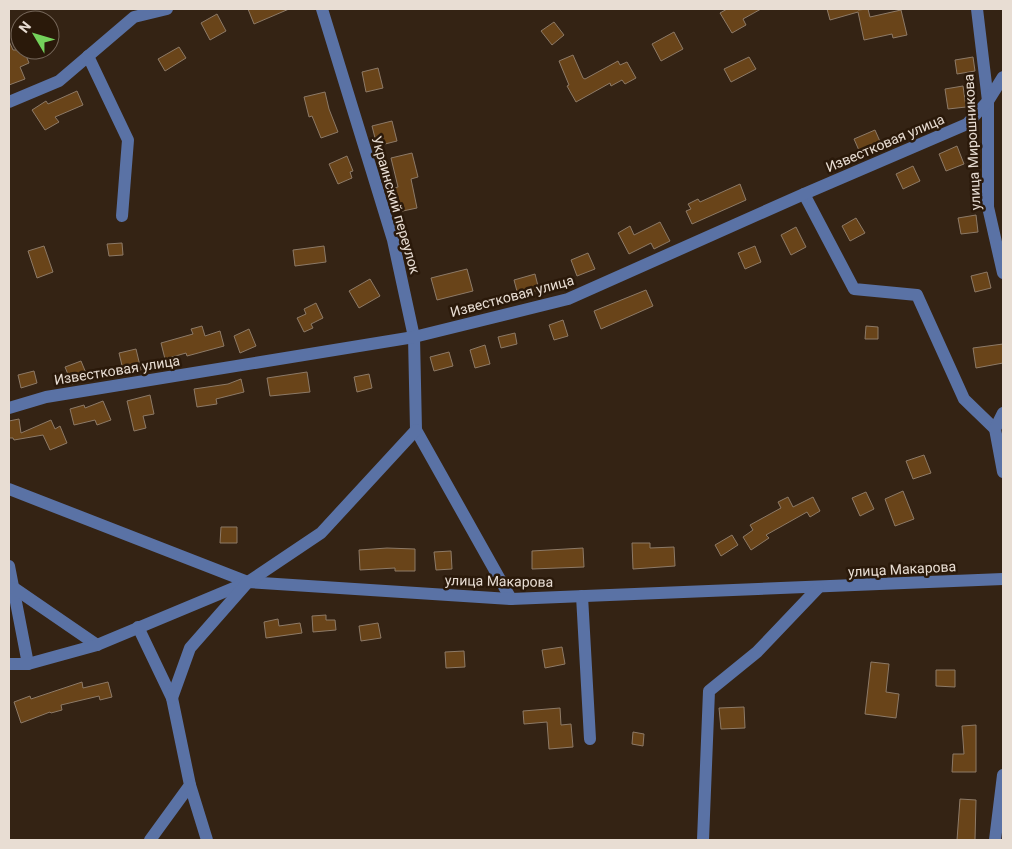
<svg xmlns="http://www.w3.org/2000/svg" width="1012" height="849" font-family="Roboto,sans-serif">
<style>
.building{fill:#694419;stroke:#8d7a67}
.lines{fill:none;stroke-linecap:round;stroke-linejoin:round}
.minor{stroke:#5a72a5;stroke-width:12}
.labels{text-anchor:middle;stroke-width:5;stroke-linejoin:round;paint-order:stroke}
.street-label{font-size:14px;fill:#e8ddd3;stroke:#2a190a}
</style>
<rect width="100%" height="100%" fill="#342314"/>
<g class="building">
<polygon points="248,9 289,9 254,24"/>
<polygon points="727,9 761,9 743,19 746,25 732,33 720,13"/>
<polygon points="827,9 858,9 858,10 868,9 870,17 901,10 907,35 893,38 892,34 864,40 858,12 830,20"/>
<polygon points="217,14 226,31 210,40 201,23"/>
<polygon points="554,22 564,35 552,45 541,31"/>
<polygon points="674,32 683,49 661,61 652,44"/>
<polygon points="9,41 13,50 45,50 27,58 29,63 20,67 25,79 9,85"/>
<polygon points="179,47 186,58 165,71 158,59"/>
<polygon points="573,55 583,78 585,79 618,61 620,65 627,62 636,78 625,84 622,80 611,86 610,83 576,102 567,86 569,85 559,61"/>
<polygon points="749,57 756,69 731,82 724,69"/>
<polygon points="973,57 975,71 957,74 955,60"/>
<polygon points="378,68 383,88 366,92 362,72"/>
<polygon points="963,86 966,107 948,109 945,89"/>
<polygon points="77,91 83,105 55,117 59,122 45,130 32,110 46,101 48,104"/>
<polygon points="325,92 329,109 338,132 321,138 312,116 309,117 304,97"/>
<polygon points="392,121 397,141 377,146 372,126"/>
<polygon points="875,130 882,146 861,155 854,139"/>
<polygon points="957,146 964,164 946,171 939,154"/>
<polygon points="412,153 418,177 411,179 417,208 398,212 394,188 398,187 391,158"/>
<polygon points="347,156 353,171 350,172 352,178 338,184 329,164"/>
<polygon points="913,166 920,181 903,189 896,174"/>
<polygon points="740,184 746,200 692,224 686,211 691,209 688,204 698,199 700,202"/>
<polygon points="976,215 978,232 961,234 958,218"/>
<polygon points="856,218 865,233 850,241 842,226"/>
<polygon points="660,222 670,241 654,249 651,243 629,254 618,233 630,226 634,235"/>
<polygon points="796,227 806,247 791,255 781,235"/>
<polygon points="122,243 123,255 109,256 107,244"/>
<polygon points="44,246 53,272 37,278 28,251"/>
<polygon points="324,246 326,262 295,266 293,250"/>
<polygon points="755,246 761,262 745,269 738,253"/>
<polygon points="588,253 595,269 577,276 571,260"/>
<polygon points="467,269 473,291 437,300 431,278"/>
<polygon points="987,272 991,288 975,292 971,276"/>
<polygon points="535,274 539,290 518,295 514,280"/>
<polygon points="370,279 380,296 359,308 349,291"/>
<polygon points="646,290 653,306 601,329 594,311"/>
<polygon points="316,303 323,318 311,324 313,328 304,332 297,318 306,314 304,309"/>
<polygon points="563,320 568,336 554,340 549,325"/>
<polygon points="202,326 205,336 220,331 224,346 187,356 186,353 165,359 161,343 193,334 191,329"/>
<polygon points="866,326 878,327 878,339 865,339"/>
<polygon points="249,329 256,346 240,353 234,336"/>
<polygon points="515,333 517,344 501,348 498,337"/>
<polygon points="1003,344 1003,363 976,368 973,348"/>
<polygon points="485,345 490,364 475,368 470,350"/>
<polygon points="136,349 141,370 124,374 119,353"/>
<polygon points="449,352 453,366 434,371 430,357"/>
<polygon points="81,361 88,378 72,384 65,367"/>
<polygon points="34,371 37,383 21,388 18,375"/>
<polygon points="307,372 310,392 270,396 267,378"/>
<polygon points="369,374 372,388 357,392 354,377"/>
<polygon points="241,379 244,392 216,399 217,404 197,407 194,389 228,384"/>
<polygon points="150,395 154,414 143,416 146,428 134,431 127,401"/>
<polygon points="103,401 111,420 97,425 95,420 74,425 70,409 84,405 85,408"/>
<polygon points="19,419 21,433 51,420 55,429 60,426 67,443 50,450 43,435 14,440 13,438 9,438 9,421"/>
<polygon points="924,455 931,473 913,479 906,461"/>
<polygon points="903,491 914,519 895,526 885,499"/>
<polygon points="866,492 874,509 860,516 852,498"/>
<polygon points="788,497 793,507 813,497 820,511 810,517 807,512 766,535 769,538 751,550 743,537 753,530 750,525 781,508 778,502"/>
<polygon points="221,527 237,527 237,543 220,543"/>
<polygon points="732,535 738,545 721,556 715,545"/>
<polygon points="632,543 650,543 650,548 674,547 675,566 633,569"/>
<polygon points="387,548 415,549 415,571 395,571 395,568 360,570 359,550"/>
<polygon points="583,548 584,567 532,569 532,551"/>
<polygon points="451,551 452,569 436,570 434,552"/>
<polygon points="326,615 326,620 335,620 336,630 313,632 312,616"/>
<polygon points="278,619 279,626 300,623 302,633 266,638 264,622"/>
<polygon points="378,623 381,638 361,641 359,626"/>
<polygon points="562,647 565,664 545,668 542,650"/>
<polygon points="464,651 465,667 446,668 445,652"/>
<polygon points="871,662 889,664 886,692 899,694 896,718 865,714"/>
<polygon points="936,670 955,670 955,687 936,686"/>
<polygon points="82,682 83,688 108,682 112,697 100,700 99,696 61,705 62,710 51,713 50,712 21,723 14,702 30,696 31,699"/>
<polygon points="744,707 745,728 721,729 719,708"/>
<polygon points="560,708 561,725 571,724 573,747 549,749 547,722 524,724 523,711"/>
<polygon points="976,725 976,772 952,772 953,754 964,754 962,726"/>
<polygon points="633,732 644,734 643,746 632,744"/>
<polygon points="960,799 976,800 975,840 957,840"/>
</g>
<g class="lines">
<g class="minor">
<polyline points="322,9 393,240 414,337 416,430 511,599"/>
<polyline points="977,9 988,101 988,207 1003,273"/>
<polyline points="88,56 128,140 122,216"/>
<polyline points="9,102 59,81 134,17 167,9"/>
<polyline points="804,194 854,289 917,295 964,399 995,429"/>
<polyline points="9,408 46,397 414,337 568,299 804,194 967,124 988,101 1003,77"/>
<polyline points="1003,413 995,429 1003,472"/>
<polyline points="9,489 248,582"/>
<polyline points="9,566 28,664"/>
<polyline points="14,588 97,645"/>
<polyline points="582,596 590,739"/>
<polyline points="138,627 172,698 190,785 150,840"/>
<polyline points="9,664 28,664 97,645 248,582 511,599 1003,579"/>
<polyline points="172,698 190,648 248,582 321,533 416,430"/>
<polyline points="190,785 207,840"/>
<polyline points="703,840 709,691 757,652 818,588"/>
<polyline points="995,840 1003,775"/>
</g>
</g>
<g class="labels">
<g class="street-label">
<text transform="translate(972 142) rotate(-93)" y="5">улица Мирошникова</text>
<text transform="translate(885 143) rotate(-23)" y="5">Известковая улица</text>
<text transform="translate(396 205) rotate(74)" y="5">Украинский переулок</text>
<text transform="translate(512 296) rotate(-15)" y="5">Известковая улица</text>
<text transform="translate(117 370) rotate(-9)" y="5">Известковая улица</text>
<text transform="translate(902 569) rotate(-3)" y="5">улица Макарова</text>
<text transform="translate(499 581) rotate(1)" y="5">улица Макарова</text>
</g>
</g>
<rect width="1012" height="849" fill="none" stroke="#e8ddd3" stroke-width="20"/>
<g transform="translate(35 35) rotate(308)"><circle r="24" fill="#2a190a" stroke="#76675a"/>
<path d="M0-4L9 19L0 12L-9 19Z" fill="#74d25b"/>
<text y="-8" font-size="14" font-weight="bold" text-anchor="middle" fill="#e8ddd3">N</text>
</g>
</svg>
